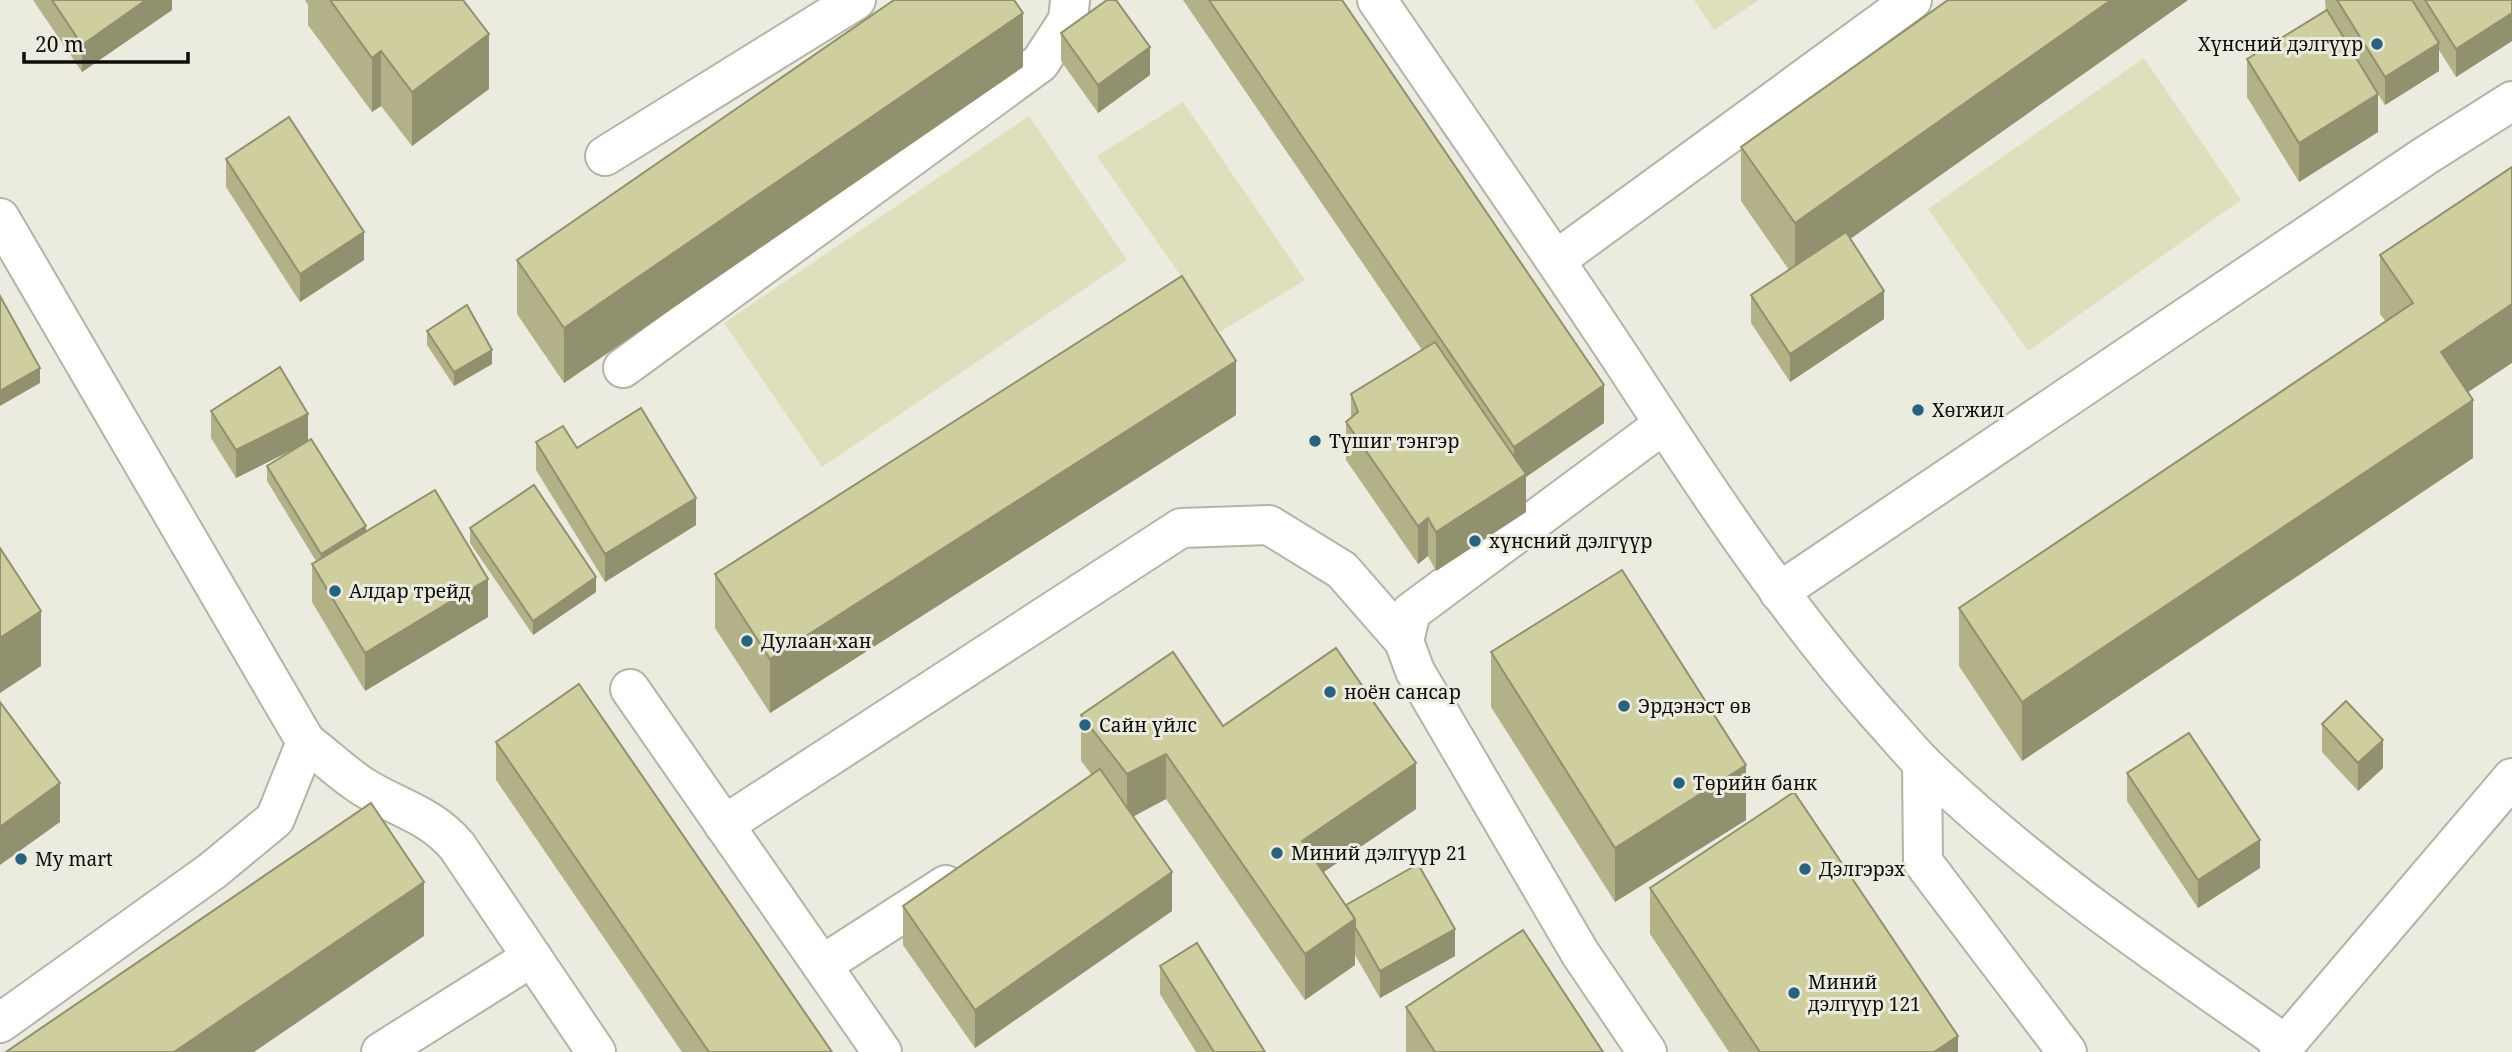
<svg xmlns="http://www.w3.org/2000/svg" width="2512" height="1052" font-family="'Noto Serif',serif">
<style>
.green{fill:#dfdfbd}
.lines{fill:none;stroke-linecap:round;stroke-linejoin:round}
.minor-casing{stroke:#b3b3a7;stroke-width:42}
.major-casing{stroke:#b3b3a7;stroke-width:42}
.minor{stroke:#fff;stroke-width:38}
.major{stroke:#fff;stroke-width:38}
.wall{fill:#b2b188}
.shaded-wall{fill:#91906f}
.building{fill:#cfce9e;stroke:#91906f;stroke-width:2}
.poi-dot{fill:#29627c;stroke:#ebecdf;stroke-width:2.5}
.labels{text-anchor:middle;stroke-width:6;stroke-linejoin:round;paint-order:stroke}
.poi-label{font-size:19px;fill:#0d0d09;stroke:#ebecdf;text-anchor:start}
</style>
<rect width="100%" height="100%" fill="#ebecdf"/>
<g class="green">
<polygon points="1694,0 1759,0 1714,30"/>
<polygon points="2144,58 2241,200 2028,351 1928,209"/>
<polygon points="1183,102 1305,280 1220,332 1097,156"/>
<polygon points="1029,116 1127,260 822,467 724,323"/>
</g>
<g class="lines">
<g class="minor-casing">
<g id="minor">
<path d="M1377,0C1459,120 1542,239 1622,360C1701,481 1781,604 1877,713C1893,730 1908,749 1924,765C2033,871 2161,957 2285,1044"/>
<polyline points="605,156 856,0"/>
<polyline points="0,218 306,742 275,819 212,871 0,1023"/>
<polyline points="1556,260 1912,0"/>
<polyline points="623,368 1040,63 1068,20 1070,0"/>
<polyline points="1779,592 2425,156 2512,101"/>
<polyline points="630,689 882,1052"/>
<path d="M306,742C325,756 342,773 362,786C396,808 429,813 457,846L596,1052"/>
<polyline points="1922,763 1923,862 2067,1052"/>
<polyline points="724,825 1181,528 1269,525 1342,570 1404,641"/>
<polyline points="822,965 946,885"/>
<polyline points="381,1052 532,957"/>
<polyline points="1647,1052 1580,953 1415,671 1404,641 1411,612 1664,424"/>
</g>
</g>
<g class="major-casing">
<polyline id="major" points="2279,1052 2512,778"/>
</g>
<use href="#minor" class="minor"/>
<use href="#major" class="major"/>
</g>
<g class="wall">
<polygon points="33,0 172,0 172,10 82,72"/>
<polygon points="305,0 463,0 489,89 412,146 381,106 372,112 308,25 308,5"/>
<polygon points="1183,0 1342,0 1604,423 1526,477 1526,512 1436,571 1428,556 1418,564 1346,460 1346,422 1351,417 1351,394 1422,350"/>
<polygon points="2188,0 1850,239 1884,319 1790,382 1751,323 1751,295 1789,270 1741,201 1741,147"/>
<polygon points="2325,0 2512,0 2512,41 2456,77 2439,50 2439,71 2385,105 2378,94 2378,132 2299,182 2247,97 2247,59 2326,11"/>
<polygon points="1061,33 1150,75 1098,113 1061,61"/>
<polygon points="1023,67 564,383 517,314 517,260"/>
<polygon points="226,159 364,260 300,302 226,187"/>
<polygon points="2512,167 2468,392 2473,458 2022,761 1959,666 1959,608 2386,322 2380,314 2380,255"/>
<polygon points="427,331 492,364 454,386 427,345"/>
<polygon points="211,411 308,441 366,531 488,617 365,691 312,602 312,564 316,561 267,481 267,466 298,447 236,478 211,438"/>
<polygon points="1236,415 770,713 715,628 715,574"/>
<polygon points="536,442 577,448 696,525 605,582 536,470"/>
<polygon points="470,528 596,592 533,635 470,543"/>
<polygon points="1491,652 1746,820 1615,902 1491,707"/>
<polygon points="1081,715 1223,726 1416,809 1323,872 1346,905 1455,956 1380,998 1355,955 1355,965 1305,1000 1166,799 1133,816 1172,911 975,1048 903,945 903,906 1092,775 1081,761"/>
<polygon points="2322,724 2383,768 2358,791 2322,752"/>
<polygon points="496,742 832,1052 682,1052 496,780"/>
<polygon points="2127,773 2260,868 2198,908 2127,801"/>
<polygon points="1650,888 1958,1052 1729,1052 1650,934"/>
<polygon points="1160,966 1265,1052 1196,1052 1160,994"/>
<polygon points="1406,1007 1603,1052 1406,1052"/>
</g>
<g class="shaded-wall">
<polygon points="146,0 172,0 172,10 82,72 82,45"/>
<polygon points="2111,0 2188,0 1795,278 1795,223"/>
<polygon points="1023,13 1023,67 564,383 564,328"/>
<polygon points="2512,13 2512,41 2456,77 2456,49"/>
<polygon points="489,34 489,89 412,146 412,92"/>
<polygon points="2439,43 2439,71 2385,105 2385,77"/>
<polygon points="1150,47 1150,75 1098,113 1098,85"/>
<polygon points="381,51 381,106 372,112 372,58"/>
<polygon points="2378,94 2378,132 2299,182 2299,143"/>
<polygon points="364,232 364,260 300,302 300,274"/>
<polygon points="1884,291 1884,319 1790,382 1790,354"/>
<polygon points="2512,304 2512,363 2441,410 2441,352"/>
<polygon points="492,350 492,364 454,386 454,372"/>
<polygon points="1236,361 1236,415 770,713 770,659"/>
<polygon points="40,368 40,383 0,406 0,391"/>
<polygon points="1604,385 1604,423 1526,477 1526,512 1436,571 1436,532 1514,481 1514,447"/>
<polygon points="2473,400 2473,458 2022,761 2022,702"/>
<polygon points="308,414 308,442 236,478 236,450"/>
<polygon points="696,498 696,525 605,582 605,554"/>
<polygon points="1428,518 1428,556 1418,564 1418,526"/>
<polygon points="366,526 366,540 321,569 321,554"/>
<polygon points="596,577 596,592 533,635 533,621"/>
<polygon points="488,579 488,617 365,691 365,653"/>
<polygon points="41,611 41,666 0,693 0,638"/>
<polygon points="2383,740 2383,768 2358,791 2358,763"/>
<polygon points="1166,754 1166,799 1127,820 1127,774"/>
<polygon points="1416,763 1416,809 1302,887 1302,841"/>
<polygon points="1746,765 1746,820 1615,902 1615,848"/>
<polygon points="60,783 60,822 0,865 0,827"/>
<polygon points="2260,840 2260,868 2198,908 2198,880"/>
<polygon points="1172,872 1172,911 975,1048 975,1010"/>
<polygon points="424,882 424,936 254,1052 174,1052"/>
<polygon points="1355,919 1355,965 1305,1000 1305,954"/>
<polygon points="1455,929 1455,956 1380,998 1380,971"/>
<polygon points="1958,1036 1958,1052 1934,1052"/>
</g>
<g class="building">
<polygon points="52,0 146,0 82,45"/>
<polygon points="330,0 463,0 489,34 412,92 381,51 372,58"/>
<polygon points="894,0 1014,0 1023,13 564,328 517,260"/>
<polygon points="1107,0 1116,0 1150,47 1098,85 1061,33"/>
<polygon points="1209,0 1342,0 1604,385 1514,447"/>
<polygon points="1948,0 2111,0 1795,223 1741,147"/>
<polygon points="2337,0 2412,0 2439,43 2385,77"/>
<polygon points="2425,0 2512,0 2512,13 2456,49"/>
<polygon points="2327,10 2378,94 2299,143 2247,59"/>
<polygon points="289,117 364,232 300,274 226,159"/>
<polygon points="2512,167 2512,304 2441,352 2473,400 2022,702 1959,608 2413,303 2380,255"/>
<polygon points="1846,232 1884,291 1790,354 1751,295"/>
<polygon points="1182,276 1236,361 770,659 715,574"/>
<polygon points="0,296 40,368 0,391"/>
<polygon points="467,305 492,350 454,372 427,331"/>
<polygon points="1435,342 1526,474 1436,532 1428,518 1418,526 1346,422 1358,412 1351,394"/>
<polygon points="280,367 308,414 236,450 211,411"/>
<polygon points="641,408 696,498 605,554 536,442 563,426 577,448"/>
<polygon points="311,439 366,526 321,554 267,466"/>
<polygon points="534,485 596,577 533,621 470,528"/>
<polygon points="435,490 488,579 365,653 312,564"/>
<polygon points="0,548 41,611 0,638"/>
<polygon points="1622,570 1746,765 1615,848 1491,652"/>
<polygon points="1336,648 1416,763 1302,841 1355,919 1305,954 1166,754 1127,774 1081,715 1173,652 1223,726"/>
<polygon points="579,684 832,1052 709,1052 496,742"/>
<polygon points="2346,701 2383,740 2358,763 2322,724"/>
<polygon points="0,702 60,783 0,827"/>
<polygon points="2189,733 2260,840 2198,880 2127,773"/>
<polygon points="1100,769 1172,872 975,1010 903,906"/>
<polygon points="1794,792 1958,1036 1934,1052 1760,1052 1650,888"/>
<polygon points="371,803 424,882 174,1052 6,1052"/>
<polygon points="1418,864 1455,929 1380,971 1355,927 1355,919 1346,905"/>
<polygon points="1523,930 1603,1052 1435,1052 1406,1007"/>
<polygon points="1197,943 1265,1052 1214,1052 1160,966"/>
</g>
<g class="poi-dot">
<circle cx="2377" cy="44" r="7"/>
<circle cx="1918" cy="410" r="7"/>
<circle cx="1315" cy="441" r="7"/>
<circle cx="1475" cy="541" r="7"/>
<circle cx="335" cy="591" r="7"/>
<circle cx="747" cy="641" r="7"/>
<circle cx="1330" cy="692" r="7"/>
<circle cx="1624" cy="706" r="7"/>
<circle cx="1085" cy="725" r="7"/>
<circle cx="1679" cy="783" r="7"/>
<circle cx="1277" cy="853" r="7"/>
<circle cx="21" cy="859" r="7"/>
<circle cx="1805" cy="869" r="7"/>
<circle cx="1794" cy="993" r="7"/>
</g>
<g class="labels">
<g class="poi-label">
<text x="2363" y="51" text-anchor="end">Хүнсний дэлгүүр</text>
<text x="1932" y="417">Хөгжил</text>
<text x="1329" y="448">Түшиг тэнгэр</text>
<text x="1489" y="548">хүнсний дэлгүүр</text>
<text x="349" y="598">Алдар трейд</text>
<text x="761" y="648">Дулаан хан</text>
<text x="1344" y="699">ноён сансар</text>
<text x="1638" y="713">Эрдэнэст өв</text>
<text x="1099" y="732">Сайн үйлс</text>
<text x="1693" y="790">Төрийн банк</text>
<text x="1291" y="860">Миний дэлгүүр 21</text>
<text x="35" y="866">My mart</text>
<text x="1819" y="876">Дэлгэрэх</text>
<text x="1808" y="989">Миний<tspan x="1808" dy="22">дэлгүүр 121</tspan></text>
</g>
</g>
<path d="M24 52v10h164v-10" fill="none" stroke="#0d0d09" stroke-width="3.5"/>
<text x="35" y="52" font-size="21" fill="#0d0d09" stroke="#ebecdf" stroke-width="5" paint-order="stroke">20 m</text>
</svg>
